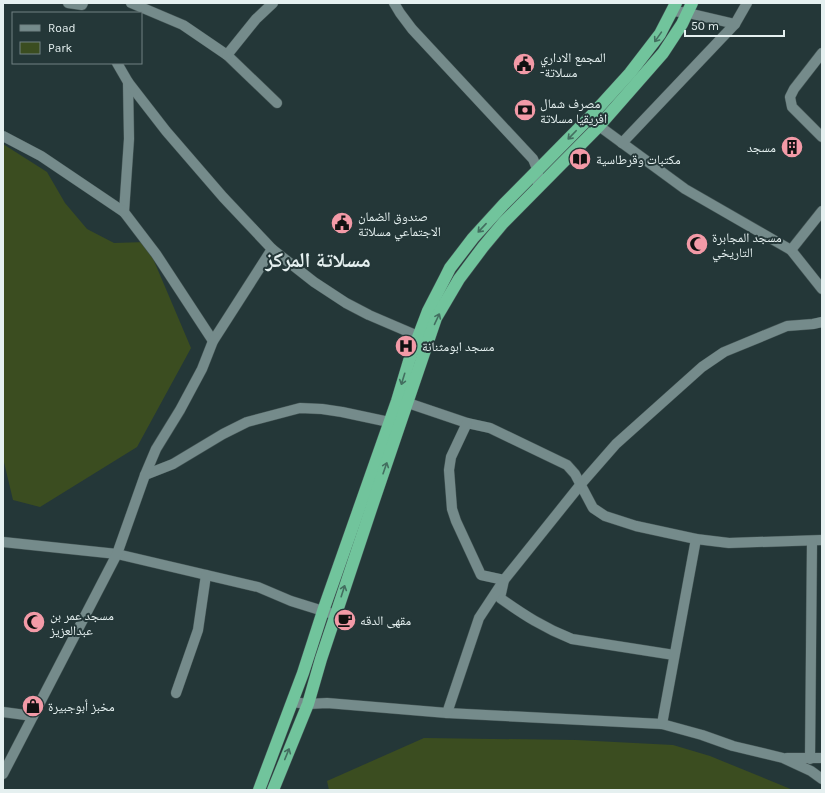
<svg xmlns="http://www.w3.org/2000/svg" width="825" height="793" font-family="Karla,'Noto Naskh Arabic',sans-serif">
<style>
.green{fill:#3b4d20}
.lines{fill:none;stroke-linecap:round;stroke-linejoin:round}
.minor-casing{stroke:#455;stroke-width:11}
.highway-casing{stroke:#455;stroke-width:13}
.minor{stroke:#758b8b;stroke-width:10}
.highway{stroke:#71c49c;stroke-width:12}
.oneway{stroke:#436f60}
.labels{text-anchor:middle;stroke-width:4;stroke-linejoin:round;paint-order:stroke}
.poi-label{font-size:13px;fill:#e5f0f0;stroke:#243738;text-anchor:start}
.town-label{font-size:21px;font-weight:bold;fill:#e5f0f0;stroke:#243738}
</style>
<rect width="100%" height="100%" fill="#243738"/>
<g class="green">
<polygon points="3,144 47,172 65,203 87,229 114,243 146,242 191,348 137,447 40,507 13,500 3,458"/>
<polygon points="424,738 576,740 673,745 710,756 793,790 329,790 327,781"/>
</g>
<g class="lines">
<g class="minor-casing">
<g id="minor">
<polyline points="68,3 82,5 83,3"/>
<polyline points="131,3 183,25 227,55 277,103"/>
<polyline points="394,3 400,13 412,29 533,159 538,171 538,187"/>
<polyline points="673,11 688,13 735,24"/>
<polyline points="822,53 794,89 790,97 792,107 822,137"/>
<polyline points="227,55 256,19 273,3"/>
<polyline points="117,63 128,82 129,139 124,212 156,254 213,341"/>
<polyline points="128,82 166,131 223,197 272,249 314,282 346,303 369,315 425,339"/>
<polyline points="599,126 685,189 791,250 822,289"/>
<polyline points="3,136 41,156 124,212"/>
<polyline points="622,143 735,24 747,3"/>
<polyline points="791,250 822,211"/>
<polyline points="408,403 467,423 490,428 567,465 575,474 593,508 605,516 636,526 696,539 729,543 822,540"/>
<path d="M467,423L451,457L449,470L452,509L456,521L481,575L504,580L500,598C524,615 544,628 572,639L674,655"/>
<polyline points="145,475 173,464 223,434 247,422 300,408 322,409 342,412 389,422"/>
<polyline points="3,542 117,554 258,587 291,601 336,615"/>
<polyline points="176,693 198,630 206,575"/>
<polyline points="292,702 308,704 327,703 447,713 662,724 702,735 733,746 783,758 811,771 822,779"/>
<polyline points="3,712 33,716"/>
<polyline points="447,713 479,618 504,580 581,484 616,444 702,367 724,352 787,326 813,324 822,322"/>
<polyline points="662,724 696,539"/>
<polyline points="787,758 822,758"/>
<polyline points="810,759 812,541"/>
<polyline points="3,774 117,554 145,475 156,449 180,410 202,369 213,341 272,249"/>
</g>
</g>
<g class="highway-casing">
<g id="highway">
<polyline points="259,790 303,673 323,611 397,401 409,361 428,311 445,278 450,268 473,238 504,204 590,117 630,73 660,34 676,3"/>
<polyline points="273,790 308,704 321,659 374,500 436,318 459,279 483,247 503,223 599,126 663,53 682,24 692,3"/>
</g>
</g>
<use href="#minor" class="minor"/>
<use href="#highway" class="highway"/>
</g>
<defs><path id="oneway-shaft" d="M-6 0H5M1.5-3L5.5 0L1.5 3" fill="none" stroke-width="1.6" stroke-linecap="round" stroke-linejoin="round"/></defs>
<g class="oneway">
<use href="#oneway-shaft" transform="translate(658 37) rotate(125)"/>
<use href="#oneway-shaft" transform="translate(572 135) rotate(134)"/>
<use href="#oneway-shaft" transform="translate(482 228) rotate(133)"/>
<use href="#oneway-shaft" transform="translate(437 319) rotate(-65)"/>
<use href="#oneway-shaft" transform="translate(403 379) rotate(107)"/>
<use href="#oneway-shaft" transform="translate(385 468) rotate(-71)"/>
<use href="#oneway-shaft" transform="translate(343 591) rotate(-72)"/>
<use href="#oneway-shaft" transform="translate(287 754) rotate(-68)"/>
</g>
<defs>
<g id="civic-disc" transform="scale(1.15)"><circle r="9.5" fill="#f39aa7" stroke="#243738"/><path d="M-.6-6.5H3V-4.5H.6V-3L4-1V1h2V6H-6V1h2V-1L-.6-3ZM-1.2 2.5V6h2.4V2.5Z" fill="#111"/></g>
<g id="bank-disc" transform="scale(1.15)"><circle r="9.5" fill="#f39aa7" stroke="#243738"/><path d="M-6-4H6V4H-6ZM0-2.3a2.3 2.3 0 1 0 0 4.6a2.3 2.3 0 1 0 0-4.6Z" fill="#111"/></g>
<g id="building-disc" transform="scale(1.15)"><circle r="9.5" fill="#f39aa7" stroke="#243738"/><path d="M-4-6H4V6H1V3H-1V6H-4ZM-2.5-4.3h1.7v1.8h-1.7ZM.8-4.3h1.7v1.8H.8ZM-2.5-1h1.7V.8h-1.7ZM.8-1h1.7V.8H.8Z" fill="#111"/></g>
<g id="library-disc" transform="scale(1.15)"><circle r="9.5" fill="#f39aa7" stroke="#243738"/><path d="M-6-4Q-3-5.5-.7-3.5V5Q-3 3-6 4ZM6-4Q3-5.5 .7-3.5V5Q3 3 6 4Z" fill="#111"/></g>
<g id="mosque-disc" transform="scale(1.15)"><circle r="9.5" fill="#f39aa7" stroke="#243738"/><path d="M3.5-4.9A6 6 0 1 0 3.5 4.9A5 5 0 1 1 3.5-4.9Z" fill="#111"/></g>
<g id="hospital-disc" transform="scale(1.15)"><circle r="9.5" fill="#f39aa7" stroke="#243738"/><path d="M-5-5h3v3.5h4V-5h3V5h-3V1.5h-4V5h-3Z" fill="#111"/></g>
<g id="cafe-disc" transform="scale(1.15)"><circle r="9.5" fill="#f39aa7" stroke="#243738"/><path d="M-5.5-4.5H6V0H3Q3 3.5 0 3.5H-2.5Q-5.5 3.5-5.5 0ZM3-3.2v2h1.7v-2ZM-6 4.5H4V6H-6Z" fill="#111"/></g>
<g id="shop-disc" transform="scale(1.15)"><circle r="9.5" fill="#f39aa7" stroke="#243738"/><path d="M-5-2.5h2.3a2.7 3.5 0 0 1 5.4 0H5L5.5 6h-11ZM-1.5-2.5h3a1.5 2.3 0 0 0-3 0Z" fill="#111"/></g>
</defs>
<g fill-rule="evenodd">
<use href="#civic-disc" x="524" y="64"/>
<use href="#bank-disc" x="525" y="110"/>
<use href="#building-disc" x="792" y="147"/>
<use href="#library-disc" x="580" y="159"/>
<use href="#civic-disc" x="342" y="223"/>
<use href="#mosque-disc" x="697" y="244"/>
<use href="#hospital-disc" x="406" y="346"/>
<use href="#cafe-disc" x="345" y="620"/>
<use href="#mosque-disc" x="34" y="622"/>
<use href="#shop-disc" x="33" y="706"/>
</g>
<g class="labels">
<g class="poi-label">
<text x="540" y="62">المجمع الاداري<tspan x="540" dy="15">-مسلاتة</tspan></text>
<text x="540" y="108">مصرف شمال<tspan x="540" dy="15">افريقيا مسلاتة</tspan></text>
<text x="776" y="152" text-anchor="end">مسجد</text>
<text x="596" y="164">مكتبات وقرطاسية</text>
<text x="358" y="221">صندوق الضمان<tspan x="358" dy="15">الاجتماعي مسلاتة</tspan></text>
<text x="712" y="242">مسجد المجابرة<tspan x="712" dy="15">التاريخي</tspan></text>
<text x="422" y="351">مسجد ابومثنانة</text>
<text x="50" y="620">مسجد عمر بن<tspan x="50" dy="15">عبدالعزيز</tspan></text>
<text x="360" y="625">مقهى الدقه</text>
<text x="48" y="711">مخبز أبوجبيرة</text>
</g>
<g class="town-label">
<text x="318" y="267">مسلاتة المركز</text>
</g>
</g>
<rect width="825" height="793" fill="none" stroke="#e5f0f0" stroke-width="8"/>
<rect x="12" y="12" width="130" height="52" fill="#243738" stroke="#718182"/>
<rect x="20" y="25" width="20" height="6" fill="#758b8b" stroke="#718182"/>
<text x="48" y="32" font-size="12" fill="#e5f0f0">Road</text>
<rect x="20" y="42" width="20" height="12" fill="#3b4d20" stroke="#718182"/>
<text x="48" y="52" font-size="12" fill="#e5f0f0">Park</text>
<path d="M685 30v6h99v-6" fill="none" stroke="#e5f0f0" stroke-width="2"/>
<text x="691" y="30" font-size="12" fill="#e5f0f0" stroke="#243738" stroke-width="3" paint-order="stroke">50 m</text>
</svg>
